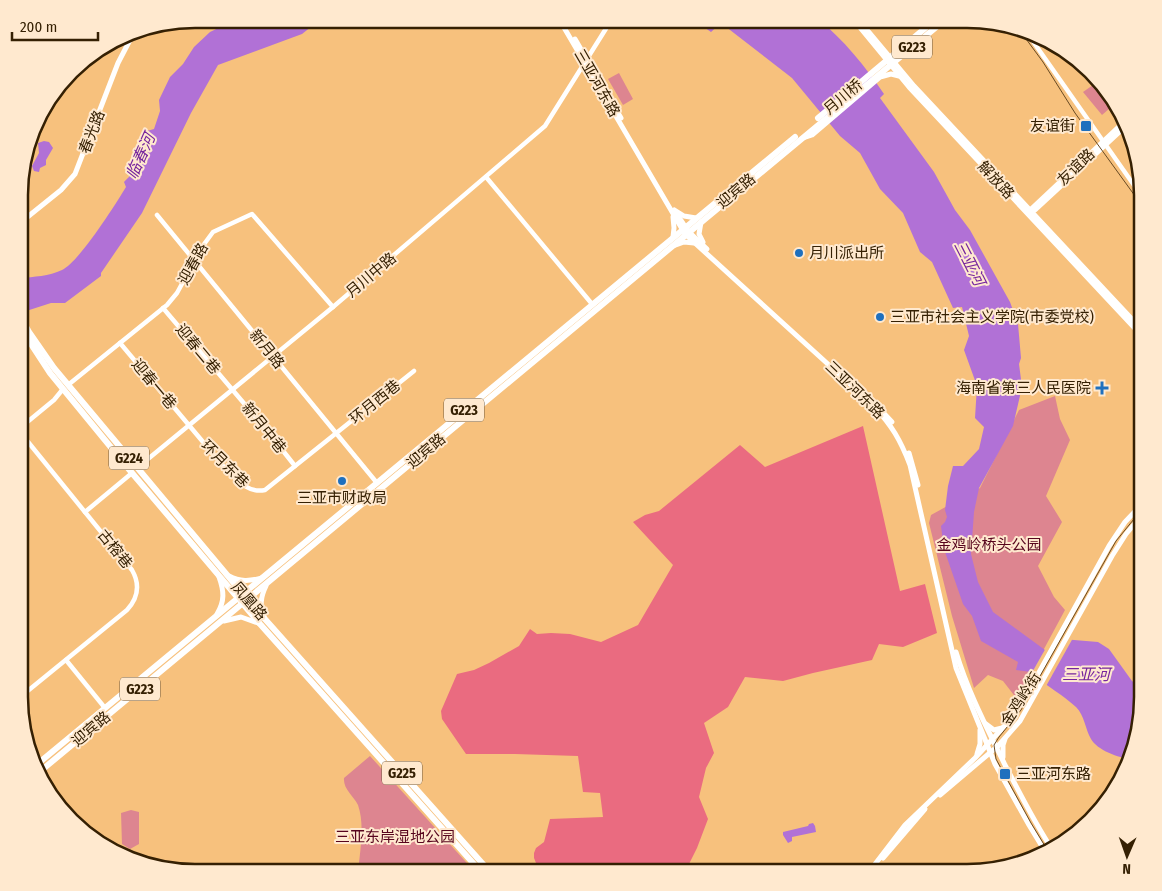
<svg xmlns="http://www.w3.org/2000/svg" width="1162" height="891" font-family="'Fira Sans Condensed','Noto Sans SC',sans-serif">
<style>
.green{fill:#dd8590}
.forest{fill:#ea6b80}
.water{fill:#b171d6}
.pier{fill:#f7c17d}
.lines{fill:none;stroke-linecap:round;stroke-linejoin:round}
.minor{stroke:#fff;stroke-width:4.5}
.major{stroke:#fff;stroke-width:5}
.highway{stroke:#fff;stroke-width:6}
.tram{stroke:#694b24;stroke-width:1}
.poi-dot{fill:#1f70be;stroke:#ffe9cf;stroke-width:2}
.labels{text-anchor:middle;stroke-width:4;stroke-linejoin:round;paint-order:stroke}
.shield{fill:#ffe9cf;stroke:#725c40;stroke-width:1}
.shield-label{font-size:14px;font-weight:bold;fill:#352003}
.street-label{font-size:15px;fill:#352003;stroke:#ffe9cf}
.poi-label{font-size:15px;fill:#352003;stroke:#ffe9cf;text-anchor:start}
.park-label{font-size:15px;fill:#57041d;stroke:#ffe9cf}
.water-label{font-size:16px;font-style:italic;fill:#76249d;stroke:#ffe9cf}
.rim{fill:none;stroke:#352003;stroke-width:2.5}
</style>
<rect width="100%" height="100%" fill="#f7c17d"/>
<g class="green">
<polygon points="619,73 633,99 623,105 608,79"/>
<polygon points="1093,85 1110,108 1102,115 1083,92"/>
<polygon points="1055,396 1060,419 1070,440 1046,496 1062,522 1038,566 1054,597 1065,610 1017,699 1003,681 988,675 974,688 952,616 929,523 931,515 980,488 1019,410"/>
<path d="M370,756L475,872H358C360,851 365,825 358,805C353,795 343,789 344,778Z"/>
<polygon points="131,810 139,812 139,844 130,849 122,844 121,813"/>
</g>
<polygon class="forest" points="863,426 900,591 925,584 937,633 903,647 879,644 872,660 813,673 783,681 745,677 728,707 704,723 714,753 706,768 699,797 708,819 697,848 685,872 535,872 536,863 534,858 534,853 536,848 544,842 550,819 603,817 600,793 583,792 578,756 515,754 466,754 442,719 441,711 457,674 474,670 489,663 519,646 530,629 537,634 551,633 570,634 601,642 638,625 673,565 633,522 645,515 659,511 740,445 765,467"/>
<g class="water">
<path d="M237,19H321L302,34L218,65L191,113L142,213L101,273V276L65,303H51L20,313V278C34,277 49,276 62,270C80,261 115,205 126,187L124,182C138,168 151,152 147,131L154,129L160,111L159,100L170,77L183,64L194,47L210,32Z"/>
<path d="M692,19H818C844,40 865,66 884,94L880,98L934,172L955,210L970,230L1010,302L1018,324L1021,358L1019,364L1022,387L1013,426L979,488L974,512L971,554L978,582L993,612L1045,650L1062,639L1098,642L1109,649L1132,681L1143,689V708L1131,759C1119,758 1097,750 1091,739C1085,729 1085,716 1076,707C1063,695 1047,686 1033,675L1031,672L1016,670L1018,662L981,641L972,616L963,604L944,549L941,526L945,522L947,517L945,510L948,486L953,466H963L979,449L984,427L975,418L977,386L964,350L969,336L962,307L953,308L932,262L920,252L903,213L880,189L860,153L840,136L792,78L721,23L711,32Z"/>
<polygon points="44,141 49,142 53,148 46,160 46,165 40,168 39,172 34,171 32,166 39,153 38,143"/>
<polygon points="813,823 815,826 816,832 792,837 792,841 788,843 783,835 783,832 808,826 809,824"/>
</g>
<polygon class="pier" points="1061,637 1073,638 1045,688 1030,676 1047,646"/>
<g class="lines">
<g class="minor">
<polyline points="1025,30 1143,198"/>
<polyline points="486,177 592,304"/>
<polyline points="157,215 377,483"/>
<polyline points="163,308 265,428 295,466"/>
<path d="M120,343L224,467C235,478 247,494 265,490L414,371"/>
<polyline points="68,385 167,305 177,293 202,247 213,232 252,214 333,307"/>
<polyline points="20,428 54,400 63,389"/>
<polyline points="137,468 333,307 545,126 612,19"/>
<polyline points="85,512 132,473"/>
<polyline points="66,660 105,708"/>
<path d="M19,698L127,610C138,598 140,584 132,570L20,432"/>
</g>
<g class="major">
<path d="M559,19L685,234L874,406C892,426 900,439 910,465L956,668L995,764L1029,825L1046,853"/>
<polyline points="853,19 909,87 1143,337"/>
<polyline points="858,19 914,86 1143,331"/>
<polyline points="575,39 621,118"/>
<polyline points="803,138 812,135 880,77 891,74 899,76"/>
<polyline points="674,210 688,231 707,249"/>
<polyline points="1035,210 1127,125"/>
<polyline points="676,211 684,216 696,218"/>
<polyline points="1028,212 1126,120"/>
<polyline points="673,217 674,228 673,237"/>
<polyline points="701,222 699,234 703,242"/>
<polyline points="20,223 61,190 75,174 118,63 131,38 144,27"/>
<polyline points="673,246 684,242 694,243"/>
<polyline points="877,406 892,422"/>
<polyline points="909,453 918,485"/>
<path d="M229,576C240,582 250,581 262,578"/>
<path d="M217,614C225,601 224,591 219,577"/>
<path d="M264,616C259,606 261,596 266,586"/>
<polyline points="224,621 241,617 258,623"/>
<path d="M956,652C968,692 987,728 1005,765C1020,793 1034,822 1052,849"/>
<polyline points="986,724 994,730 1002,728"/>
<polyline points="977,754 980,744 980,730"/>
<polyline points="1003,757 1003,745 1005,739"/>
<polyline points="940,795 998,746 1020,721 1112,556 1126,534 1143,514"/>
<polyline points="883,858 925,809"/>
<polyline points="869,872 905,825 975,758 1010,720 1032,685 1109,546 1125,522 1143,503"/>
</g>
<g class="highway">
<polyline points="818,118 936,19"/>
<polyline points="20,316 29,332 54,368 248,600 490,872"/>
<polyline points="20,327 50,373 132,473 260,624 481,872"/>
<polyline points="35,766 795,137"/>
<path d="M37,774C341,524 641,269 946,19"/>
</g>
<g class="tram">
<polyline points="1018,28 1043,62 1075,113 1143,207"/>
<polyline points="1048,851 1031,823 996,759 994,745 999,737 1021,710 1116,541 1143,508"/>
</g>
</g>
<g class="poi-dot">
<rect x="1080" y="120" width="12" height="12" rx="2.5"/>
<circle cx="799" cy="253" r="5"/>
<circle cx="880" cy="317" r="5"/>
<path d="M1099.5 380.5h5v5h5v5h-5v5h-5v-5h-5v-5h5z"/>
<circle cx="342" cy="481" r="5"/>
<rect x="999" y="768" width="12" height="12" rx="2.5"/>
</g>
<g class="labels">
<g class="shield">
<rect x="892" y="35.5" width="40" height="23" rx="4"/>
<rect x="444" y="398.5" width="40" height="23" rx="4"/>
<rect x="109" y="446.5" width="40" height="23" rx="4"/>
<rect x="120" y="677.5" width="40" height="23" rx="4"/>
<rect x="382" y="761.5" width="40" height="23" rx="4"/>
</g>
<g class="shield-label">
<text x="912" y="52">G223</text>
<text x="464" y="415">G223</text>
<text x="129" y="463">G224</text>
<text x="140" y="694">G223</text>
<text x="402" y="778">G225</text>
</g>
<g class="street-label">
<text transform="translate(597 83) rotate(60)" y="5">三亚河东路</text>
<text transform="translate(843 97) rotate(-40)" y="5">月川桥</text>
<text transform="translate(92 132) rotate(-69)" y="5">春光路</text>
<text transform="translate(1076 167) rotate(-44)" y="5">友谊路</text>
<text transform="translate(996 180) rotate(47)" y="5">解放路</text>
<text transform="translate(736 191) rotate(-40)" y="5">迎宾路</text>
<text transform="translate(193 264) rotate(-61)" y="5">迎春路</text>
<text transform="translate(371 275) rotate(-40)" y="5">月川中路</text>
<text transform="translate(198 349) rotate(50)" y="5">迎春二巷</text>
<text transform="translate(267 349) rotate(51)" y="5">新月路</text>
<text transform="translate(154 384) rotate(50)" y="5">迎春一巷</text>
<text transform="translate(855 390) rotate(44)" y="5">三亚河东路</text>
<text transform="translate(375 402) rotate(-39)" y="5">环月西巷</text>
<text transform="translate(264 428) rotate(51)" y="5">新月中巷</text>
<text transform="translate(426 451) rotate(-40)" y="5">迎宾路</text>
<text transform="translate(225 464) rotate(45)" y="5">环月东巷</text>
<text transform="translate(115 549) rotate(51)" y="5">古榕巷</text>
<text transform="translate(249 601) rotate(49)" y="5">凤凰路</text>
<text transform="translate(1021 699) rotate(-57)" y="5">金鸡岭街</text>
<text transform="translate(91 729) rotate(-40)" y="5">迎宾路</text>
</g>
<g class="poi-label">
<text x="1075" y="131" text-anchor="end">友谊街</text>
<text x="809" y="258">月川派出所</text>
<text x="890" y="322">三亚市社会主义学院(市委党校)</text>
<text x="1091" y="393" text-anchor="end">海南省第三人民医院</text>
<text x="342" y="503" text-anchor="middle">三亚市财政局</text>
<text x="1016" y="779">三亚河东路</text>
</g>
<g class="park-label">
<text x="989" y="550">金鸡岭桥头公园</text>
<text x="395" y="842">三亚东岸湿地公园</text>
</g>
<g class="water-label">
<text transform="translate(140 156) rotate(-66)" y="6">临春河</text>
<text transform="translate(970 263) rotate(63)" y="6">三亚河</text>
<text x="1086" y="680">三亚河</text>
</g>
</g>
<path d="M0 0H1162V891H0ZM195 28H967A167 167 0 0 1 1134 195V697A167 167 0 0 1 967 864H195A167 167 0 0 1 28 697V195A167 167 0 0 1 195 28Z" fill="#ffe9cf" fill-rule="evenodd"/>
<path class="rim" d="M195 28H967A167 167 0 0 1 1134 195V697A167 167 0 0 1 967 864H195A167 167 0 0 1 28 697V195A167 167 0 0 1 195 28Z"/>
<g transform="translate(1127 856) rotate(182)" stroke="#ffe9cf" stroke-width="4" paint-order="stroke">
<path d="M0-4L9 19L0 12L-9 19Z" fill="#352003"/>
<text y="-8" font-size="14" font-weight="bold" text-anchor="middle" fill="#352003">N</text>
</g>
<path d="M12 32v8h86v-8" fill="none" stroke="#352003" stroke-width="2.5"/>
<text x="20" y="32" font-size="15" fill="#352003" stroke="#ffe9cf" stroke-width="4" paint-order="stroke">200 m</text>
</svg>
